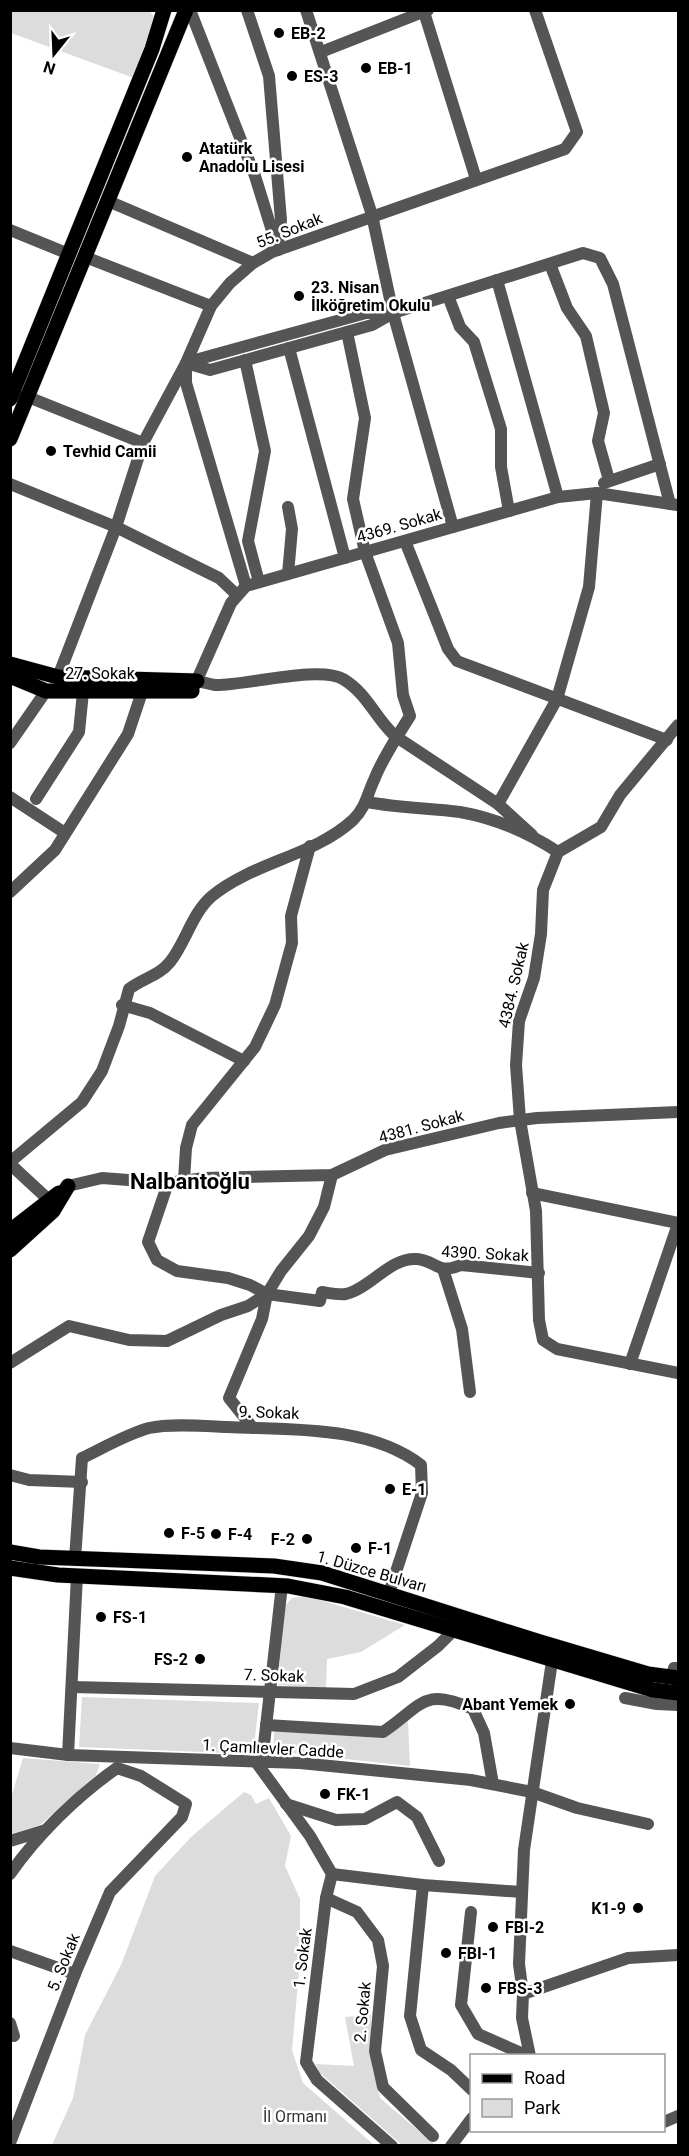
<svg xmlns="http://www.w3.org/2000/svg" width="689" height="2156" font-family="Roboto,sans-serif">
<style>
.green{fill:#dcdcdc}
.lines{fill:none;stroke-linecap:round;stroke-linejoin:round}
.major-casing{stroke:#dbdbdb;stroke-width:16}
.minor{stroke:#555;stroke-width:12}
.major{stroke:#000;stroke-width:15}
.poi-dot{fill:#000;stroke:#fff;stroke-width:2}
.labels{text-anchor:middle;stroke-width:5;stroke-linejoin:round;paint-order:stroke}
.poi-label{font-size:16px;font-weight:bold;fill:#000;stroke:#fff;text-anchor:start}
.street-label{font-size:16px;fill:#000;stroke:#fff}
.park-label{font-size:16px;fill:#333;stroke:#fff}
.district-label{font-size:22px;font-weight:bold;fill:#000;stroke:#fff}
</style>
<rect width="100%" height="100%" fill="#fff"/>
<g class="green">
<polygon points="149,10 154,17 134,78 11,33 10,11"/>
<polygon points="306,1596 405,1625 361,1652 327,1659 326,1688 278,1685 284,1607 292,1598"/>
<polygon points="82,1697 259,1703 253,1754 79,1747"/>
<polygon points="408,1721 410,1766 273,1751 274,1731 384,1738"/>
<polygon points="23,1758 100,1764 96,1775 40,1825 11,1834 10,1801"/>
<polygon points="244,1792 251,1795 256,1804 269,1798 291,1836 285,1866 300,1899 300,1961 292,2050 303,2083 374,2145 52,2145 73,2098 85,2035 121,1965 155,1876 191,1837"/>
<polygon points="371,2015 372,2067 380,2098 435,2145 402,2145 319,2072 316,2064 354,2066 345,2017"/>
</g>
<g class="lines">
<g class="major-casing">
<g id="major">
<polyline points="10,399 152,49 164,10"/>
<polyline points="10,439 186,10"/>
<polyline points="10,664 58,677 197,681"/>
<polyline points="10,676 46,691 192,691"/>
<polyline points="10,1231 59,1193"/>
<polyline points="10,1250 53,1211 68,1186"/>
<polyline points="10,1552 39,1557 274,1566 322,1573 540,1642 648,1674 678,1678"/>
<polyline points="10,1568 58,1575 288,1586 345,1597 653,1690 678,1693"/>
</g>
</g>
<g class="minor">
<polyline points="190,10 255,176 278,250"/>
<polyline points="247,10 269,76 281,220 278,243"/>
<polyline points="306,10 372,215 393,313 453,527"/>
<polyline points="424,12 476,179"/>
<polyline points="321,52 428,10"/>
<polyline points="108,201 253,263"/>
<polyline points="10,230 69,254"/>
<polyline points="85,257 211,306"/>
<polyline points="550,264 567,308 586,336 604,413 598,441 609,480"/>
<polyline points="497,280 558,497"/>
<polyline points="448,296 460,327 474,342 501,429 501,467 509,511"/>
<polyline points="289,348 345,558"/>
<polyline points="245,360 265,451 248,541 259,582"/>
<polyline points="188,362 366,313 391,313"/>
<polyline points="186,363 210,370 372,325 393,313 583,253 600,258 613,284 670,504"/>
<polyline points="186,364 186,383 246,586"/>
<polyline points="21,397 28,397 143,443"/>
<polyline points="604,483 660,464"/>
<polyline points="10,484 116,527 219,578 237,595"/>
<polyline points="405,541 448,649 457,661 667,740"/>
<polyline points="288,574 292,529 288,507"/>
<polyline points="58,677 116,527 143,443 186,363 211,306 230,283 253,263 272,252 565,149 577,132 535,10"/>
<path d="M197,681C203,682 209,684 215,685C243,686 320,665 343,679C368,694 375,718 395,736L498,804L532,835"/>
<polyline points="193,689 231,603 246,586 558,497 597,493 677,505"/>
<polyline points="678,725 620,795 601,827 558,852 543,890 541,934 534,978 519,1021 516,1065 520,1120 536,1211 539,1320 543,1340 557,1349 678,1373"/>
<polyline points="10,743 46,691"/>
<polyline points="10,797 65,833"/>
<polyline points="36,799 79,732 83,692"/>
<path d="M368,802C398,808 429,808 460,812C494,818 529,833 558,852"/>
<polyline points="498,804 557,699 589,587 597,493"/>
<polyline points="10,892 55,850 128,734 142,692"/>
<polyline points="122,1005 150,1013 244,1061"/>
<path d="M10,1162L82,1102L102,1071L119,1026L129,989C143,978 159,976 170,962C186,942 192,913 212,896C253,862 314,856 353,820C366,807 367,795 374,780C383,757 397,737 410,716L403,695L398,643L365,552L353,499L365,418L347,332"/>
<polyline points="10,1164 50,1201 51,1207"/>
<polyline points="184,1180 186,1148 192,1125 255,1047 275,1005 292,943 291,916 310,846"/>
<path d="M168,1183L148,1242L157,1260L177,1271L228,1278L250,1285L267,1294L320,1301L322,1292C329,1293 339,1295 346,1294C371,1288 390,1257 417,1259C437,1261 437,1275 461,1265L539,1273"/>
<polyline points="68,1186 102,1178 168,1183 204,1178 332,1175 385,1150 499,1123 537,1118 678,1112"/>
<polyline points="532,1193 678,1223"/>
<polyline points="443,1269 462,1329 470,1392"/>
<polyline points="10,1363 69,1326 129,1340 167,1341 221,1315 248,1306 267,1294"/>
<polyline points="630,1364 678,1224"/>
<polyline points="253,1428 229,1398 262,1319 267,1294 281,1271 309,1236 324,1207 332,1175"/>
<polyline points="10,1475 29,1480 82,1482"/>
<path d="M75,1559L82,1458C103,1448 127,1434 149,1428C170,1423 205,1426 227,1427C290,1430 369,1425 421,1465L422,1493L389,1593"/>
<polyline points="671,1678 674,1668 678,1668"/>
<polyline points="72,1687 354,1694 398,1677 438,1646 455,1629"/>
<polyline points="625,1698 657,1704 678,1705"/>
<path d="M266,1725L383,1732C422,1706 423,1686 473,1709L484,1733L493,1784"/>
<polyline points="10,1748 68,1755 300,1763 471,1780 532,1792 577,1808 648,1824"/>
<polyline points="68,1755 77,1575"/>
<polyline points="256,1762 310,1836 332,1874 326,1898 306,2062 317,2080 392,2146"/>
<polyline points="262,1762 282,1585"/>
<polyline points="286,1804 336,1820 365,1819 397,1802 417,1817 439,1861"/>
<polyline points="10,1841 46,1830"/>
<path d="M10,1874C38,1834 77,1796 117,1768L141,1776L186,1804L182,1817L110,1892L75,1974L10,2143"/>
<polyline points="332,1874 423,1885 522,1892"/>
<polyline points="423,1885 410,2016 421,2050 451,2070 472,2090"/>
<polyline points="326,1898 357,1912 378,1940 383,1966 375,2051 383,2087 433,2136"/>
<polyline points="471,1912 461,2005 478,2034 528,2056"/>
<polyline points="10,1951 75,1974"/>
<polyline points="523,1994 628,1958 678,1955"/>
<polyline points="10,2023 14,2036"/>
<polyline points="530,2056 522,2018 523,1994 519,1964 524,1850 552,1661"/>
<polyline points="664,2122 678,2116"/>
<polyline points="451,2146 472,2118"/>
</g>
<use href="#major" class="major"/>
</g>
<g class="poi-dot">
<circle cx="279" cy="33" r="6"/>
<circle cx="366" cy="68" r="6"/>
<circle cx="292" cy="76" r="6"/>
<circle cx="187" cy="157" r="6"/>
<circle cx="299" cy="296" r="6"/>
<circle cx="51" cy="451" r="6"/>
<circle cx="390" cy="1489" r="6"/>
<circle cx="169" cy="1533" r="6"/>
<circle cx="216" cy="1534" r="6"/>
<circle cx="307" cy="1539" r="6"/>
<circle cx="356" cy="1548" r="6"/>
<circle cx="101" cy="1617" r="6"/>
<circle cx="200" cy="1659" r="6"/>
<circle cx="570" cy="1704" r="6"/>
<circle cx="325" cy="1794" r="6"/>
<circle cx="638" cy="1908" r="6"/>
<circle cx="493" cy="1927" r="6"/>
<circle cx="446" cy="1953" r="6"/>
<circle cx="486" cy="1988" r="6"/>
</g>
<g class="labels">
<g class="poi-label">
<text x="291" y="39">EB-2</text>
<text x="378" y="74">EB-1</text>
<text x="304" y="82">ES-3</text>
<text x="199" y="154">Atatürk<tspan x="199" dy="18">Anadolu Lisesi</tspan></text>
<text x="311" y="293">23. Nisan<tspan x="311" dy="18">İlköğretim Okulu</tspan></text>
<text x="63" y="457">Tevhid Camii</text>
<text x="402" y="1495">E-1</text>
<text x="181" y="1539">F-5</text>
<text x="228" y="1540">F-4</text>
<text x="295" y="1545" text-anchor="end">F-2</text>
<text x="368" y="1554">F-1</text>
<text x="113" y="1623">FS-1</text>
<text x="188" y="1665" text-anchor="end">FS-2</text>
<text x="558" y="1710" text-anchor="end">Abant Yemek</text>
<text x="337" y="1800">FK-1</text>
<text x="626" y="1914" text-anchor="end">K1-9</text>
<text x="505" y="1933">FBI-2</text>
<text x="458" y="1959">FBI-1</text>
<text x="498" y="1994">FBS-3</text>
</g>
<g class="street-label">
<text transform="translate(289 230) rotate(-22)" y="6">55. Sokak</text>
<text transform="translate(399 525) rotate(-16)" y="6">4369. Sokak</text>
<text x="100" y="679">27. Sokak</text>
<text transform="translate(513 985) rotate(-77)" y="6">4384. Sokak</text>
<text transform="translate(421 1126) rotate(-15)" y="6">4381. Sokak</text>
<text transform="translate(485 1253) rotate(3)" y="6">4390. Sokak</text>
<text transform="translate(269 1412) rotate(2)" y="6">9. Sokak</text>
<text transform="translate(372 1571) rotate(16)" y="6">1. Düzce Bulvarı</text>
<text transform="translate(274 1675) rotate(2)" y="6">7. Sokak</text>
<text transform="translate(273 1748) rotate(3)" y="6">1. Çamlıevler Cadde</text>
<text transform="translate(302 1958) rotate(-83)" y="6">1. Sokak</text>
<text transform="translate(63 1962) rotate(-68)" y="6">5. Sokak</text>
<text transform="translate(362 2012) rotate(-85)" y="6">2. Sokak</text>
</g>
<g class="park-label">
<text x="295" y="2122">İl Ormanı</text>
</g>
<g class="district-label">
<text x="190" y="1189">Nalbantoğlu</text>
</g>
</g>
<rect width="689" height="2156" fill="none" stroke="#000000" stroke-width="24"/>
<rect x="470" y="2054" width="195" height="78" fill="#ffffff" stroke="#999999" stroke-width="1.5"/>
<rect x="482" y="2074" width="30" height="9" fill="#000000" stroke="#999999" stroke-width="1.5"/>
<text x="524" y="2084" font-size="18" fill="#000000">Road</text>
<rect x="482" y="2099" width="30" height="18" fill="#dcdcdc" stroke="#999999" stroke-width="1.5"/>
<text x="524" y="2114" font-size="18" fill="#000000">Park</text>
<g transform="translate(54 54) rotate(198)" stroke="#ffffff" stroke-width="4.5" paint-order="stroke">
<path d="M0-4.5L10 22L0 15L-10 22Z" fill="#000000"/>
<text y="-9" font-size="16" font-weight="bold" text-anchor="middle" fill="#000000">N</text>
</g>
</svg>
